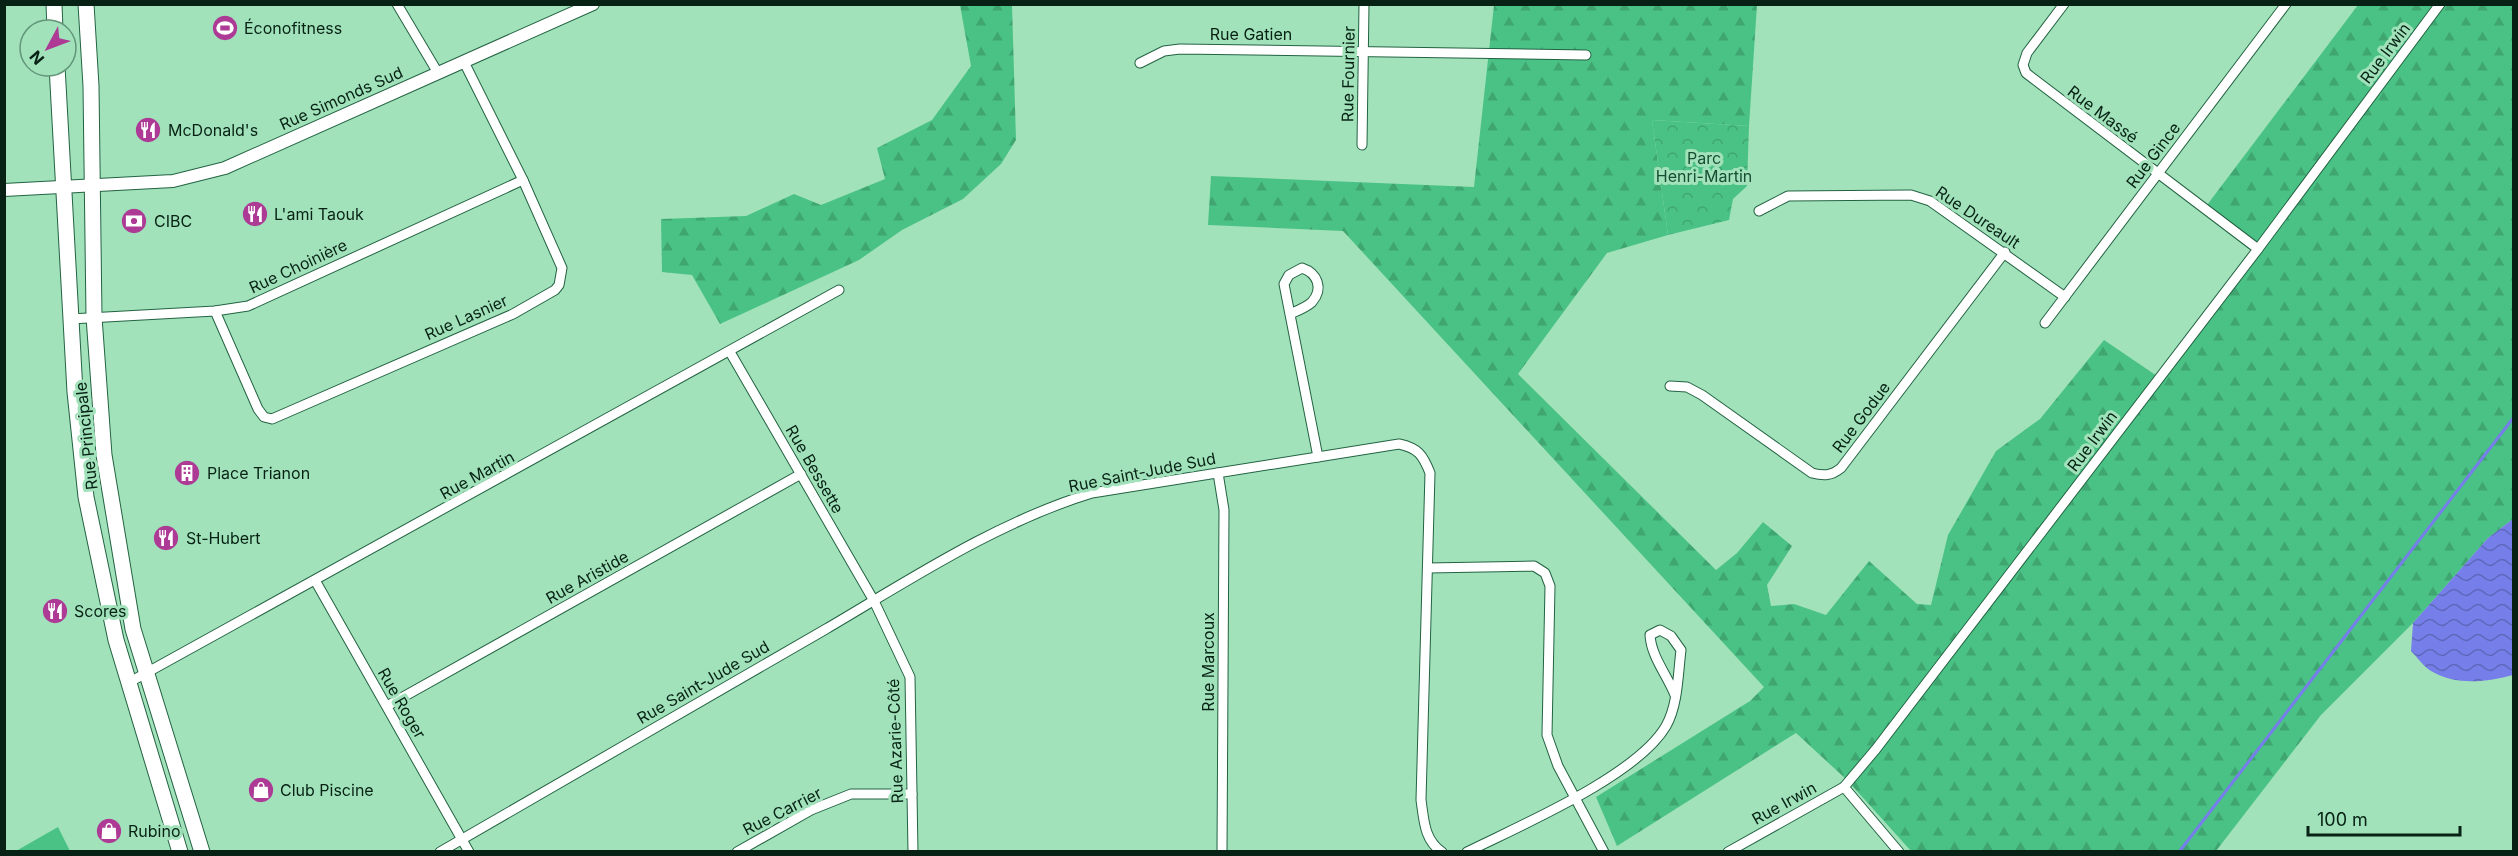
<svg xmlns="http://www.w3.org/2000/svg" width="2518" height="856" font-family="Inter,sans-serif">
<style>
.green{fill:#4ac285}
.forest{fill:url(#forest-firs)}
.park{fill:url(#park-crowns)}
.water{fill:url(#water-waves)}
.lines{fill:none;stroke-linecap:round;stroke-linejoin:round}
.stream{stroke:#767ee9;stroke-width:3}
.minor-casing{stroke:#236342;stroke-width:11}
.tertiary-casing{stroke:#236342;stroke-width:14}
.primary-casing{stroke:#236342;stroke-width:17}
.minor{stroke:#fff;stroke-width:9}
.tertiary{stroke:#fff;stroke-width:12}
.primary{stroke:#fff;stroke-width:15}
.labels{text-anchor:middle;stroke-width:6;stroke-linejoin:round;paint-order:stroke}
.poi-label{font-size:16px;fill:#072214;stroke:#a1e2bb;text-anchor:start}
.street-label{font-size:16px;fill:#072214;stroke:#a1e2bb}
.park-label{font-size:16px;fill:#174e33;stroke:#a1e2bb}
</style>
<defs>
<pattern id="forest-firs" width="22" height="20" patternUnits="userSpaceOnUse" patternTransform="scale(1.5)"><rect width="22" height="20" fill="#4ac285"/><path d="M5 1l3.5 6h-7zM16 11l3.5 6h-7z" fill="#3fa672"/></pattern>
<pattern id="park-crowns" width="20" height="18" patternUnits="userSpaceOnUse" patternTransform="scale(1.5)"><rect width="20" height="18" fill="#4ac285"/><path d="M2 6a3 3 0 1 1 6 0M12 15a3 3 0 1 1 6 0" fill="none" stroke="#3fa672"/></pattern>
<pattern id="water-waves" width="16" height="10" patternUnits="userSpaceOnUse" patternTransform="scale(1.5)"><rect width="16" height="10" fill="#767ee9"/><path d="M0 5q4-4 8 0t8 0" fill="none" stroke="#5f67bc"/></pattern>
</defs>
<rect width="100%" height="100%" fill="#a1e2bb"/>
<polygon class="green" points="58,827 70,851 16,851"/>
<g class="forest">
<polygon points="960,5 1012,5 1016,140 1001,164 963,199 902,230 859,260 720,324 692,275 662,272 661,219 746,216 794,194 821,205 885,179 877,148 932,120 971,66"/>
<polygon points="1494,5 1757,5 1749,126 1652,120 1668,235 1607,253 1518,374 1716,570 1737,553 1763,522 1792,546 1767,585 1771,606 1794,604 1826,615 1869,561 1917,604 1931,605 1948,535 1996,451 2040,419 2104,340 2160,378 2258,249 2204,209 2358,5 2513,5 2513,519 2488,538 2413,623 2321,715 2216,851 1911,851 1847,780 1796,733 1617,846 1596,797 1750,701 1764,687 1343,231 1208,225 1211,176 1474,187"/>
</g>
<polygon class="park" points="1652,120 1749,126 1747,186 1733,199 1729,220 1668,235"/>
<path class="water" d="M2513,519V675C2487,682 2456,686 2431,671C2424,667 2417,657 2411,651L2413,623L2488,538Z"/>
<g class="lines">
<polyline class="stream" points="2179,852 2514,417"/>
<g class="minor-casing">
<g id="minor">
<polyline points="397,4 438,73"/>
<polyline points="2064,4 2027,53 2023,65 2026,73 2258,249"/>
<polyline points="1140,63 1164,51 1180,49 1586,55"/>
<polyline points="1362,145 1364,4"/>
<polyline points="1759,211 1788,196 1911,195 1930,201 2065,297"/>
<polyline points="215,311 258,409 264,417 272,419 513,314 555,290 559,285 562,268 523,180 464,62"/>
<path d="M1290,314C1297,311 1307,307 1312,302C1324,288 1317,273 1302,268L1289,275L1284,284L1318,457"/>
<polyline points="70,319 215,311 248,306 523,180"/>
<polyline points="2045,323 2286,4"/>
<polyline points="730,352 874,601 910,677 913,852"/>
<path d="M1670,386L1687,387L1702,395L1812,473C1824,476 1831,476 1841,468L2005,252"/>
<polyline points="1218,473 1224,510 1222,852"/>
<polyline points="1428,568 1534,566 1545,573 1550,586 1547,735 1558,766 1604,852"/>
<polyline points="316,582 469,852"/>
<polyline points="128,683 839,290"/>
<polyline points="387,706 801,474"/>
<polyline points="1844,787 1899,852"/>
<path d="M440,852C569,778 697,703 826,629C911,579 997,522 1092,493L1399,444C1418,448 1423,455 1430,473L1421,800C1424,820 1424,840 1442,852"/>
<polyline points="737,852 811,810 851,794 912,794"/>
<path d="M1467,852C1519,826 1637,776 1666,726C1678,705 1678,674 1681,650L1671,636L1660,630L1650,635C1651,656 1667,675 1675,695"/>
<polyline points="1728,852 1844,787 1876,749 2258,249 2440,4"/>
</g>
</g>
<g class="tertiary-casing">
<polyline id="tertiary" points="4,190 173,181 225,168 593,4"/>
</g>
<g class="primary-casing">
<g id="primary">
<polyline points="54,4 55,30"/>
<polyline points="86,4 91,86 94,317 104,455 133,629 202,852"/>
<polyline points="57,66 75,392 86,497 116,640 180,852"/>
</g>
</g>
<use href="#minor" class="minor"/>
<use href="#tertiary" class="tertiary"/>
<use href="#primary" class="primary"/>
</g>
<defs>
<g id="stadium-disc" transform="scale(1.35)"><circle r="9.5" fill="#ad3a94" stroke="#a1e2bb"/><path d="M0-5a6.5 5 0 1 0 0 10a6.5 5 0 1 0 0-10ZM-3.5-1.8h7v3.6h-7Z" fill="#fff"/></g>
<g id="restaurant-disc" transform="scale(1.35)"><circle r="9.5" fill="#ad3a94" stroke="#a1e2bb"/><path d="M-5-6h1v4h1v-4h1v4h1v-4h1v5L-1.5 .5V6h-2V.5L-5-1ZM5-6V6H3V1.5H1.5Q1.5-4 5-6Z" fill="#fff"/></g>
<g id="bank-disc" transform="scale(1.35)"><circle r="9.5" fill="#ad3a94" stroke="#a1e2bb"/><path d="M-6-4H6V4H-6ZM0-2.3a2.3 2.3 0 1 0 0 4.6a2.3 2.3 0 1 0 0-4.6Z" fill="#fff"/></g>
<g id="building-disc" transform="scale(1.35)"><circle r="9.5" fill="#ad3a94" stroke="#a1e2bb"/><path d="M-4-6H4V6H1V3H-1V6H-4ZM-2.5-4.3h1.7v1.8h-1.7ZM.8-4.3h1.7v1.8H.8ZM-2.5-1h1.7V.8h-1.7ZM.8-1h1.7V.8H.8Z" fill="#fff"/></g>
<g id="shop-disc" transform="scale(1.35)"><circle r="9.5" fill="#ad3a94" stroke="#a1e2bb"/><path d="M-5-2.5h2.3a2.7 3.5 0 0 1 5.4 0H5L5.5 6h-11ZM-1.5-2.5h3a1.5 2.3 0 0 0-3 0Z" fill="#fff"/></g>
</defs>
<g fill-rule="evenodd">
<use href="#stadium-disc" x="225" y="28"/>
<use href="#restaurant-disc" x="148" y="130"/>
<use href="#restaurant-disc" x="255" y="214"/>
<use href="#bank-disc" x="134" y="221"/>
<use href="#building-disc" x="187" y="473"/>
<use href="#restaurant-disc" x="166" y="538"/>
<use href="#restaurant-disc" x="55" y="611"/>
<use href="#shop-disc" x="261" y="790"/>
<use href="#shop-disc" x="109" y="831"/>
</g>
<g class="labels">
<g class="poi-label">
<text x="244" y="34">Éconofitness</text>
<text x="168" y="136">McDonald's</text>
<text x="274" y="220">L'ami Taouk</text>
<text x="154" y="227">CIBC</text>
<text x="207" y="479">Place Trianon</text>
<text x="186" y="544">St-Hubert</text>
<text x="74" y="617">Scores</text>
<text x="280" y="796">Club Piscine</text>
<text x="128" y="837">Rubino</text>
</g>
<g class="street-label">
<text x="1251" y="40">Rue Gatien</text>
<text transform="translate(2385 53) rotate(-53)" y="6">Rue Irwin</text>
<text transform="translate(1348 74) rotate(-89)" y="6">Rue Fournier</text>
<text transform="translate(341 98) rotate(-24)" y="6">Rue Simonds Sud</text>
<text transform="translate(2103 114) rotate(37)" y="6">Rue Massé</text>
<text transform="translate(2153 155) rotate(-53)" y="6">Rue Gince</text>
<text transform="translate(1978 217) rotate(34)" y="6">Rue Dureault</text>
<text transform="translate(298 266) rotate(-25)" y="6">Rue Choinière</text>
<text transform="translate(466 317) rotate(-24)" y="6">Rue Lasnier</text>
<text transform="translate(1861 417) rotate(-53)" y="6">Rue Godue</text>
<text transform="translate(86 436) rotate(-96)" y="6">Rue Principale</text>
<text transform="translate(2092 441) rotate(-53)" y="6">Rue Irwin</text>
<text transform="translate(815 469) rotate(60)" y="6">Rue Bessette</text>
<text transform="translate(1142 472) rotate(-11)" y="6">Rue Saint-Jude Sud</text>
<text transform="translate(477 475) rotate(-29)" y="6">Rue Martin</text>
<text transform="translate(587 577) rotate(-29)" y="6">Rue Aristide</text>
<text transform="translate(1208 662) rotate(-90)" y="6">Rue Marcoux</text>
<text transform="translate(703 682) rotate(-30)" y="6">Rue Saint-Jude Sud</text>
<text transform="translate(402 703) rotate(60)" y="6">Rue Roger</text>
<text transform="translate(895 741) rotate(-92)" y="6">Rue Azarie-Côté</text>
<text transform="translate(1784 803) rotate(-29)" y="6">Rue Irwin</text>
<text transform="translate(782 811) rotate(-27)" y="6">Rue Carrier</text>
</g>
<g class="park-label">
<text x="1704" y="164">Parc<tspan x="1704" dy="18">Henri-Martin</tspan></text>
</g>
</g>
<rect width="2518" height="856" fill="none" stroke="#072214" stroke-width="12"/>
<g transform="translate(48 48) rotate(229)"><circle r="28" fill="#a1e2bb" stroke="#639578" stroke-width="1.5"/>
<path d="M0-4.5L10 22L0 15L-10 22Z" fill="#ad3a94"/>
<text y="-9" font-size="16" font-weight="bold" text-anchor="middle" fill="#072214">N</text>
</g>
<path d="M2308 826v9h152v-9" fill="none" stroke="#072214" stroke-width="3"/>
<text x="2317" y="826" font-size="18" fill="#072214" stroke="#a1e2bb" stroke-width="4.5" paint-order="stroke">100 m</text>
</svg>
